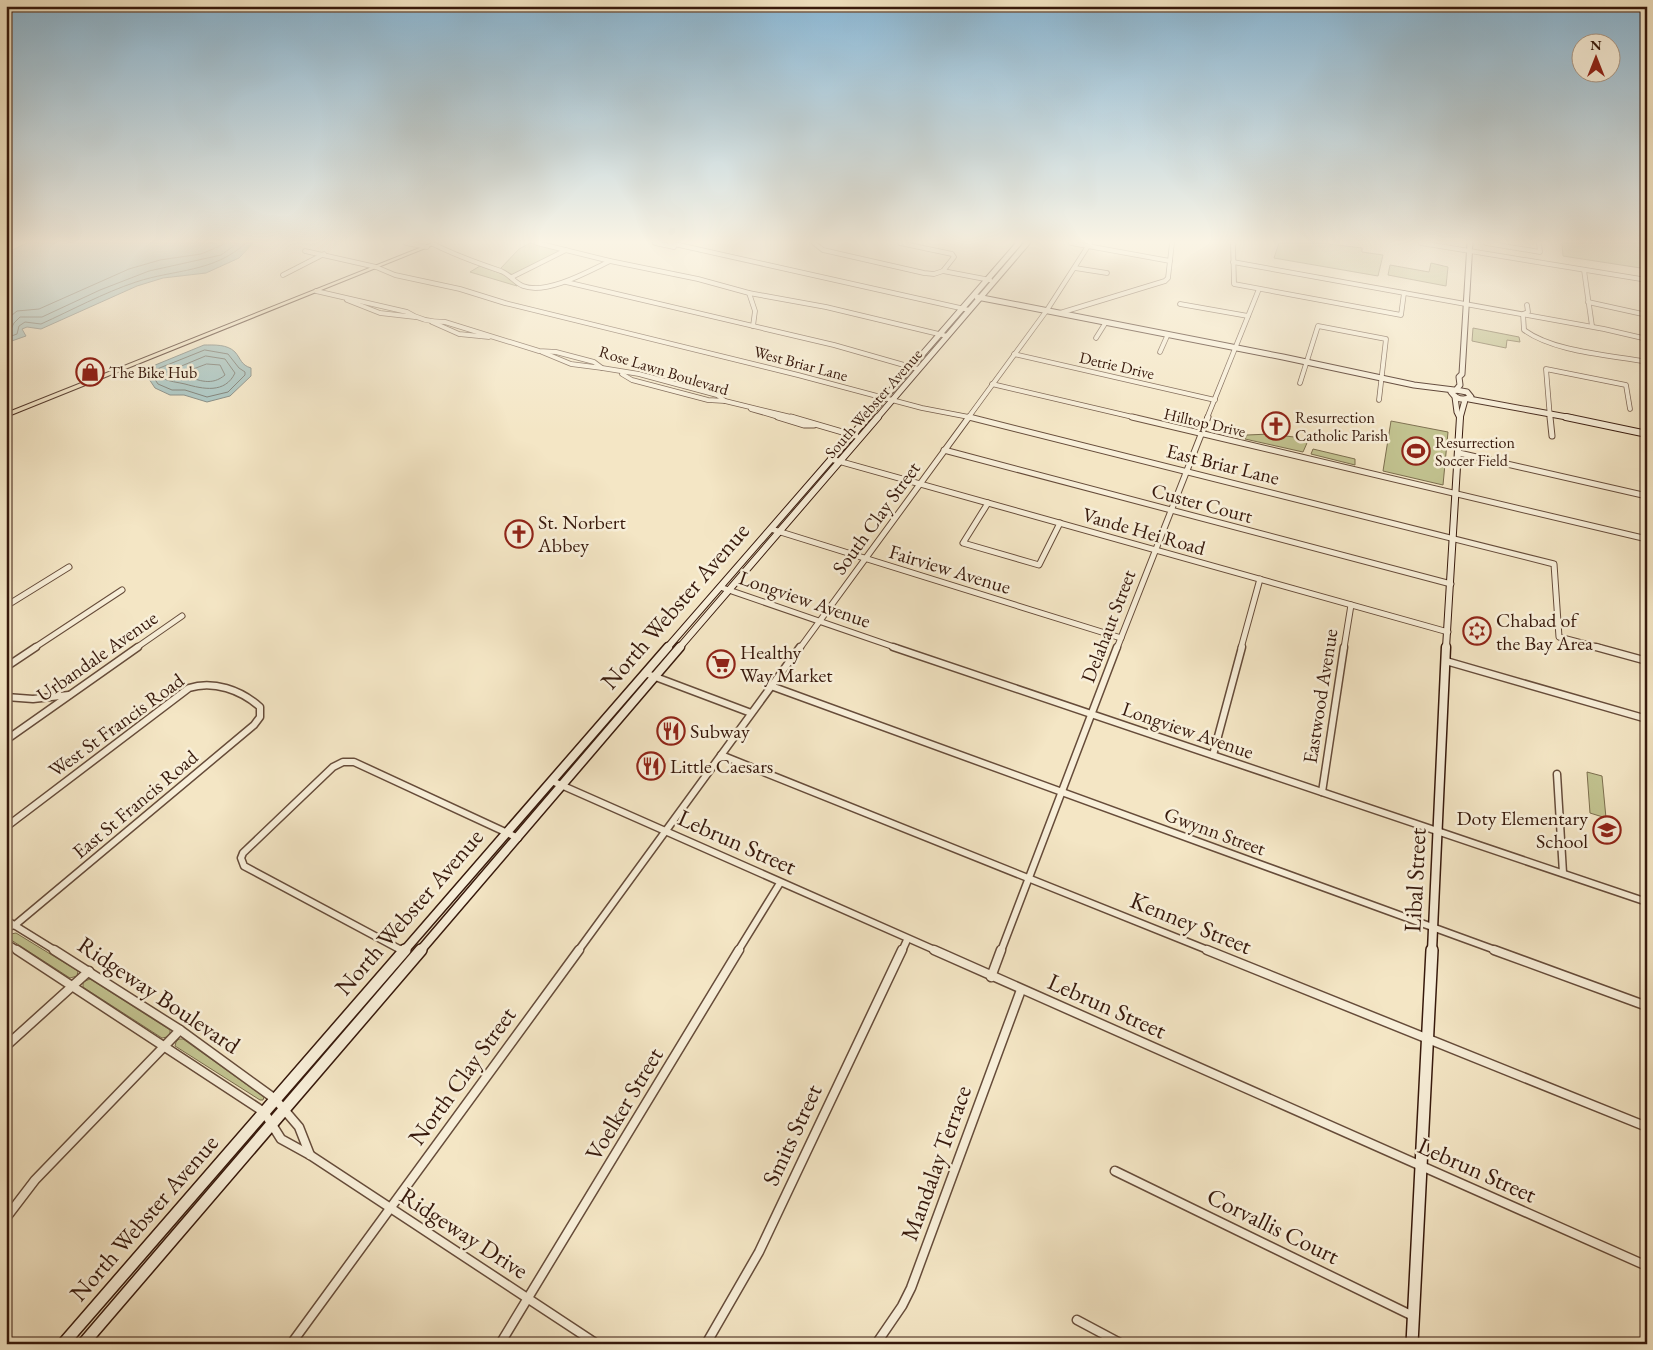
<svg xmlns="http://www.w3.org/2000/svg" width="1653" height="1350" font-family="'EB Garamond',serif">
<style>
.green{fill:#c2c390;stroke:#7c6e4e}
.water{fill:#9ebebc;stroke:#757c76}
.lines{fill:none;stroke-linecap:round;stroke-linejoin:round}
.shore{stroke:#6a6c64;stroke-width:1}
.street-far3-casing{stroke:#664c3a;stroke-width:5.5}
.street-far2-casing{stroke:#664c3a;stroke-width:7}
.street-far1-casing{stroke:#664c3a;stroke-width:9}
.street-casing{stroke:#664c3a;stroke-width:11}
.secondary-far3-casing{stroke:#37190c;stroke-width:7}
.secondary-far2-casing{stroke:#37190c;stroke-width:8}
.secondary-far1-casing{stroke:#37190c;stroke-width:11}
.secondary-casing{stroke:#37190c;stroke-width:14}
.primary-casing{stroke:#37190c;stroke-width:2}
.street-far3{stroke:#f8efd9;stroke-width:4}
.street-far2{stroke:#f8efd9;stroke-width:5}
.street-far1{stroke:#f8efd9;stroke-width:6}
.street{stroke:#f8efd9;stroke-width:8}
.secondary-far3{stroke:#f8efd9;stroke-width:5}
.secondary-far2{stroke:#f8efd9;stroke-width:6}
.secondary-far1{stroke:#f8efd9;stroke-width:8}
.secondary{stroke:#f8efd9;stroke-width:11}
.primary{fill:#f4e6c5;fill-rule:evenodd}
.labels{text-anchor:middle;stroke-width:5;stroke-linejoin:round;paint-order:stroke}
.far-street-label{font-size:16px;fill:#37190c;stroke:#f8efd9}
.far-poi-label{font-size:16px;fill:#37190c;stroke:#f8efd9;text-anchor:start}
.street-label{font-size:20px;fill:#37190c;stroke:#f8efd9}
.poi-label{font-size:20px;fill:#37190c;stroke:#f8efd9;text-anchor:start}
.near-street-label{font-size:24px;fill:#37190c;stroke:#f8efd9}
</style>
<rect width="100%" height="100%" fill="#f4e6c5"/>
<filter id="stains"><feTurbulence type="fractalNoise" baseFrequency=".004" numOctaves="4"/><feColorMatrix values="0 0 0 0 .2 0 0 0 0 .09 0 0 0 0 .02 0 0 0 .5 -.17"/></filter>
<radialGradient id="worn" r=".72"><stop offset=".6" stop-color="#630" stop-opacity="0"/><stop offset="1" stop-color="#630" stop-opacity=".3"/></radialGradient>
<g class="green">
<polygon points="530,243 563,250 513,275 500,269 519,249"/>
<polygon points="1279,243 1321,243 1362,248 1362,252 1383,255 1378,276 1274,258"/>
<polygon points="1562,243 1647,243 1647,269 1563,256"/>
<polygon points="1431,263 1448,267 1446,286 1388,275 1390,265 1429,272"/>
<polygon points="480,266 508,276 517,286 470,272"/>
<polygon points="1473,328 1519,337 1520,342 1507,340 1506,348 1472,341"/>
<polygon points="1391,421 1448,432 1443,485 1383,471"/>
<polygon points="1270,434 1294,437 1307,443 1303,452 1245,439 1247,435"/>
<polygon points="1313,449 1355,459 1355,465 1311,454"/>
<polygon points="1587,772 1602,776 1606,818 1590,813"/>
<polygon points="16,933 78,971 77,976 70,978 8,938 11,934"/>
<polygon points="90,979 170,1030 170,1034 167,1037 162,1038 83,987 83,982"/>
<polygon points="179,1039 183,1039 264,1097 263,1100 260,1100 175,1046 176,1042"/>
</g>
<g class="water">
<polygon points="27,243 253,243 239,258 206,273 163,278 137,286 41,329 27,327 22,329 26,336 6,343 6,253"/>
<path d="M204,345C214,345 227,344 235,352C241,359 241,365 251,368V376L230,396L207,402L184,395H170L155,388L143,370Z"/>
</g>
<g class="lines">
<g class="shore">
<polyline points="6,320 17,311 39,309 129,269 160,260 201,254 227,243"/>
<polyline points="6,331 11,329 14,323 20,317 42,317 100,290 149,271 221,255 238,243"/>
<path d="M6,338L17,334L19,326L25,322L41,324C72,310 103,293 136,282C175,269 213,273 246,243"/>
<polygon points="205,350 228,354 239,368 245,372 245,375 228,392 207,397 185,390 172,390 158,384 152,375 153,371"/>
<path d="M206,356L225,359L235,373C225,394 203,389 185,384C177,382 170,382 162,378L163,374Z"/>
<path d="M207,364L220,365L225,375C212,386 199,381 185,375L186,372Z"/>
</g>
<g class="street-far3-casing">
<g id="street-far3">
<polyline points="406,243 427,247"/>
<polyline points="537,243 610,261 698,279 749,293 826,307 947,336"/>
<polyline points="655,243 674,247"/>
<polyline points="670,243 969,310"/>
<polyline points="814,243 823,250 924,273 934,274 943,271 990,280"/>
<polyline points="900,243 952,254 954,257 943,271"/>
<polyline points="1071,243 1170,261"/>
<polyline points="1233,243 1234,284 1401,315 1404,293"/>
<polyline points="1421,243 1647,280"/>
<polyline points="1486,243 1540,252 1539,243"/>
<path d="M433,244C455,255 477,263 501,271C509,274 515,283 523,286C547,295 589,271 610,261"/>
<polyline points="305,251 376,267 395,275 460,289 505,303 798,375 922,408 974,418"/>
<polyline points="1233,262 1604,329 1647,339"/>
<polyline points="1075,268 1107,273"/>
<polyline points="1584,270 1592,326"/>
<polyline points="283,275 324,254"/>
<polyline points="512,277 566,250"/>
<polyline points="566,282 834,345 918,369"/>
<path d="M316,291L407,312C419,320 431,322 445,322L539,351L556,352L594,362L602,368L639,374L717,395L725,401L795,418"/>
<polyline points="749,293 755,311 753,326"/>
<polyline points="347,300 380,313 415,317"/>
<polyline points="1588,302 1647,315"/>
<polyline points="1180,304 1248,316"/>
<path d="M1527,305L1528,312L1523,314L1524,330C1554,352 1610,355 1647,362"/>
<polyline points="1060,313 1165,281 1168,278 1172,243"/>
<polyline points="432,322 459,334 489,337"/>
<polyline points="1096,338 1106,322"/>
<polyline points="542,352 571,364 602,368"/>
<polyline points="1160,352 1168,334"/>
<polyline points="1014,354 1215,400"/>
<polyline points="622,374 632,380 708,400 725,401"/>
<polyline points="1300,383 1318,326 1386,339 1379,400"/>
<polyline points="992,384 1137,418"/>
<polyline points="751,409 782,418"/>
<polyline points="968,418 1047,310 1090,243"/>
<polyline points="1207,418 1259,289"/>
<polyline points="1550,418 1546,369 1626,385 1630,409"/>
</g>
</g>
<g class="street-far2-casing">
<g id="street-far2">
<polyline points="778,417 804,425 814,425"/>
<polyline points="791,417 856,436"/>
<polyline points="969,417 1554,564 1559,637 1601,648"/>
<polyline points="1132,417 1647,539"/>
<polyline points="1550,417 1552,436"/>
<polyline points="944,450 1451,584"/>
<polyline points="1459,453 1647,496"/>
<polyline points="831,459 1448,632"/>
<polyline points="988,503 963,543 1039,565 1060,523"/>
<polyline points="771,529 1121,638"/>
<polyline points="1647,584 1645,584 1647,595"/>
<polyline points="720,587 897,648"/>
<polyline points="6,606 69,567"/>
<polyline points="34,648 122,590"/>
<polyline points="136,648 182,616"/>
<polyline points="800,648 969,417"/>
<polyline points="1117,648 1208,417"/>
<polyline points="1241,648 1260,579"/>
<polyline points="1344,648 1351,605"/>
</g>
</g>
<g class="street-far1-casing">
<g id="street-far1">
<polyline points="893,647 1647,902"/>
<polyline points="1596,647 1647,661"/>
<polyline points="1446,661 1647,719"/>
<polyline points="6,667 36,647"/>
<polyline points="645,673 751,713"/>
<polyline points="771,686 1498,951"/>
<polyline points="6,697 33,699 69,695"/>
<polyline points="6,740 138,647"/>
<polyline points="721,755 1210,951"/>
<polyline points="1213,755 1242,647"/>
<polyline points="1557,774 1563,873"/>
<polyline points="552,781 937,951"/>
<polyline points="1322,792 1344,647"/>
<path d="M6,827L189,688C213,680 241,690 260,707V717L254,725L15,925L6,927"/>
<polyline points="6,920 56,951"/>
<polyline points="6,943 19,951"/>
<polyline points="403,951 244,866 241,858 243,853 333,767 343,762 354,762 518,838"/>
<polyline points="578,951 800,647"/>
<polyline points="738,951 780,883"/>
<polyline points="902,951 907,940"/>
<polyline points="1001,951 1117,647"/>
</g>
</g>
<g class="street-casing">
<g id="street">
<polyline points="17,950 264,1112 281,1139 310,1155 597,1344"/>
<polyline points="54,950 180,1030 275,1099 299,1127 310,1155"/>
<polyline points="401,950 404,952"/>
<polyline points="934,950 1647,1266"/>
<polyline points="1207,950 1647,1127"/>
<polyline points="1494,950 1647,1006"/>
<polyline points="991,977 1001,950"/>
<polyline points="6,1046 89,971"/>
<polyline points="1115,1171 1413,1316"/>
<polyline points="6,1218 35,1180 180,1030"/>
<polyline points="1077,1320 1122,1344"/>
<polyline points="291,1344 579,950"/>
<polyline points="500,1344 739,950"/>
<polyline points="706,1344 759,1252 902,950"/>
<polyline points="876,1344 902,1306 911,1288 1021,990"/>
</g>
</g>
<g class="secondary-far3-casing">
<g id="secondary-far3">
<polyline points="977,297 1283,357 1414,385 1454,390"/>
<polyline points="1456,390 1460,385 1459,377 1462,374 1470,243"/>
<path d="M1456,390L1467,392L1471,397C1463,401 1456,399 1451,392Z"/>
<polyline points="1455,397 1457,412 1460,418"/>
<polyline points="1469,399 1572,418"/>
<polyline points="867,418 1019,243"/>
<polyline points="877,418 1027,243"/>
<polyline points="1460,418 1465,400"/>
</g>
</g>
<g class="secondary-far2-casing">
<g id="secondary-far2">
<polyline points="1566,417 1647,434"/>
<polyline points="667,648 868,417"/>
<polyline points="679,648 878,417"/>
<polyline points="1446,648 1460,417"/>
</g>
</g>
<g class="secondary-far1-casing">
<g id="secondary-far1">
<polyline points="404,951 668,647"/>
<polyline points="420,951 680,647"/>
<polyline points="1432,951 1446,647"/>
</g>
</g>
<g class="secondary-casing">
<g id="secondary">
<polyline points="63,1344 405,950"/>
<polyline points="83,1344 421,950"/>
<polyline points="1412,1344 1432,950"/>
</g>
</g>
<g class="primary-casing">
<polygon id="primary" points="432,243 438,243 6,417 6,413"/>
</g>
<use href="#street-far3" class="street-far3"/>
<use href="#street-far2" class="street-far2"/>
<use href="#street-far1" class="street-far1"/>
<use href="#street" class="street"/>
<use href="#secondary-far3" class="secondary-far3"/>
<use href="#secondary-far2" class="secondary-far2"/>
<use href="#secondary-far1" class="secondary-far1"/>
<use href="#secondary" class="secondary"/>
<use href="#primary" class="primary"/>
</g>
<linearGradient id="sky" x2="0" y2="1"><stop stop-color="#8ab8d6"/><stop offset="0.56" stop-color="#faf4e5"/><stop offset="1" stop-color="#faf4e5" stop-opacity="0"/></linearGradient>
<rect width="1653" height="432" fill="url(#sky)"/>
<defs>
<g id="shop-ring" transform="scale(1.4375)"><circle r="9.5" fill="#f8efd9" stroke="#8f2418" stroke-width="1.5"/><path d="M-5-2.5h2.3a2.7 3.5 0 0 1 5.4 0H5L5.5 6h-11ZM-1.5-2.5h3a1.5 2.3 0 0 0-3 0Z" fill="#8f2418"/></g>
<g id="church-ring" transform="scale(1.4375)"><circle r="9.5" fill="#f8efd9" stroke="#8f2418" stroke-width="1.5"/><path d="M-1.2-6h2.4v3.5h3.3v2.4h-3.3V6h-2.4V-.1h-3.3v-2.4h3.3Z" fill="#8f2418"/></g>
<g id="stadium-ring" transform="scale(1.4375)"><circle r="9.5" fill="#f8efd9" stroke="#8f2418" stroke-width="1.5"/><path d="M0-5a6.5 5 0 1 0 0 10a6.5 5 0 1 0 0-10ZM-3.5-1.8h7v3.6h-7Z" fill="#8f2418"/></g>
<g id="synagogue-ring" transform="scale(1.4375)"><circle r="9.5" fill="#f8efd9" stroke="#8f2418" stroke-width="1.5"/><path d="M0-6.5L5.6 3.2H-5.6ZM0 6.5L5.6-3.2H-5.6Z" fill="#8f2418"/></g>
<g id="supermarket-ring" transform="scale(1.4375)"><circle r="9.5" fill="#f8efd9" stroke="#8f2418" stroke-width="1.5"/><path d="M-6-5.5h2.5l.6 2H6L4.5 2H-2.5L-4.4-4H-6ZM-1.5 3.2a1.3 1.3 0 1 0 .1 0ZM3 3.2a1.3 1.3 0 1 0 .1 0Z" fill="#8f2418"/></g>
<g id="restaurant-ring" transform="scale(1.4375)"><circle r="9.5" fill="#f8efd9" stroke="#8f2418" stroke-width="1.5"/><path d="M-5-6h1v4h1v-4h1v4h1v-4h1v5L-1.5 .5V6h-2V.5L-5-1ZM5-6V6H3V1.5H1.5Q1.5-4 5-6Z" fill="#8f2418"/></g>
<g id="school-ring" transform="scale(1.4375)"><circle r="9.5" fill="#f8efd9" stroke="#8f2418" stroke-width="1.5"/><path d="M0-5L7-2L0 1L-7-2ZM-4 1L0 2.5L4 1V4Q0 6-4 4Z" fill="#8f2418"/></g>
</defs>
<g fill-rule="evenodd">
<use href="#shop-ring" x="90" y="372"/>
<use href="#church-ring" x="1276" y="426"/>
<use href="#stadium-ring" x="1416" y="451"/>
<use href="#church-ring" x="519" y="534"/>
<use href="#synagogue-ring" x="1477" y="631"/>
<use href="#supermarket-ring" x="721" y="664"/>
<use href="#restaurant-ring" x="671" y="731"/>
<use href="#restaurant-ring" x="651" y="766"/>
<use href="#school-ring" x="1607" y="830"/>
</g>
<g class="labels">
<g class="far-street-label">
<text transform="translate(801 363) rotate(15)" y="6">West Briar Lane</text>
<text transform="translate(1117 365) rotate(13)" y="6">Detrie Drive</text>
<text transform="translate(664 370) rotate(17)" y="6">Rose Lawn Boulevard</text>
<text transform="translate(873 403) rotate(-49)" y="6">South Webster Avenue</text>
<text transform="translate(1205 422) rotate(13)" y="6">Hilltop Drive</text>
</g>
<g class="far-poi-label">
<text x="109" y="378">The Bike Hub</text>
<text x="1295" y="423">Resurrection<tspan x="1295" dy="18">Catholic Parish</tspan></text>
<text x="1435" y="448">Resurrection<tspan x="1435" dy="18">Soccer Field</tspan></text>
</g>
<g class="street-label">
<text transform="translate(1223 464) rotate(14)" y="7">East Briar Lane</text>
<text transform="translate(1202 503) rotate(15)" y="7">Custer Court</text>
<text transform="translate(876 518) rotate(-54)" y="7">South Clay Street</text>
<text transform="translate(1144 531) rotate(16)" y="7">Vande Hei Road</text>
<text transform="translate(950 569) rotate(17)" y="7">Fairview Avenue</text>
<text transform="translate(805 599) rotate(19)" y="7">Longview Avenue</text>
<text transform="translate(1108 626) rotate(-69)" y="7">Delahaut Street</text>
<text transform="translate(97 656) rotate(-35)" y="7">Urbandale Avenue</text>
<text transform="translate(1320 696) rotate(-81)" y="7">Eastwood Avenue</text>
<text transform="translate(116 725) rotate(-36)" y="7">West St Francis Road</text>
<text transform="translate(1188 730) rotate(19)" y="7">Longview Avenue</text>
<text transform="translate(135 804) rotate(-40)" y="7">East St Francis Road</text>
<text transform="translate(1215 831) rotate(20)" y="7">Gwynn Street</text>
</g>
<g class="poi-label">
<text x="538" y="529">St. Norbert<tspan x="538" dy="23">Abbey</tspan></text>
<text x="1496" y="627">Chabad of<tspan x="1496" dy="23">the Bay Area</tspan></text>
<text x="740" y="659">Healthy<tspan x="740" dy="23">Way Market</tspan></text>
<text x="690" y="738">Subway</text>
<text x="670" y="773">Little Caesars</text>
<text x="1588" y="825" text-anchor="end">Doty Elementary<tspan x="1588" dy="23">School</tspan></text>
</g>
<g class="near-street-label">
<text transform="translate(675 606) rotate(-49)" y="8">North Webster Avenue</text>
<text transform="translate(737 842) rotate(24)" y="8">Lebrun Street</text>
<text transform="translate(1415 880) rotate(-87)" y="8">Libal Street</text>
<text transform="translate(409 912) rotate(-49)" y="8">North Webster Avenue</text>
<text transform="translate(1191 923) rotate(22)" y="8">Kenney Street</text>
<text transform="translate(159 995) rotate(34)" y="8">Ridgeway Boulevard</text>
<text transform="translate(1107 1006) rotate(24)" y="8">Lebrun Street</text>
<text transform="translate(462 1076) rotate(-54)" y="8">North Clay Street</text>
<text transform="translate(624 1104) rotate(-59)" y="8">Voelker Street</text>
<text transform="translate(792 1135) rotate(-65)" y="8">Smits Street</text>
<text transform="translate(936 1163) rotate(-70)" y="8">Mandalay Terrace</text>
<text transform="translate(1477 1170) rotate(24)" y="8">Lebrun Street</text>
<text transform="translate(144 1218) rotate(-49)" y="8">North Webster Avenue</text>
<text transform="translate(1273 1226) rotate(26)" y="8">Corvallis Court</text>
<text transform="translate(464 1233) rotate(33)" y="8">Ridgeway Drive</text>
</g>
</g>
<rect width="1653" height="1350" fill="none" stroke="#f4e6c5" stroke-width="25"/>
<rect x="8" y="8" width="1638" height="1335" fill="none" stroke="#37190c" stroke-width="2.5"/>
<rect x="12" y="12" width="1628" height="1325" fill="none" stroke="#37190c"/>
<g transform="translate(1596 58)"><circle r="24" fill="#f8efd9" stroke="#ab9987"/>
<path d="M0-4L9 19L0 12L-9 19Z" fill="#8f2418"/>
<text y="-8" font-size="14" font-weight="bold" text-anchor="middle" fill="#37190c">N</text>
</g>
<rect width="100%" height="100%" filter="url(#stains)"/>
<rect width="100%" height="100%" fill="url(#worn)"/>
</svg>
